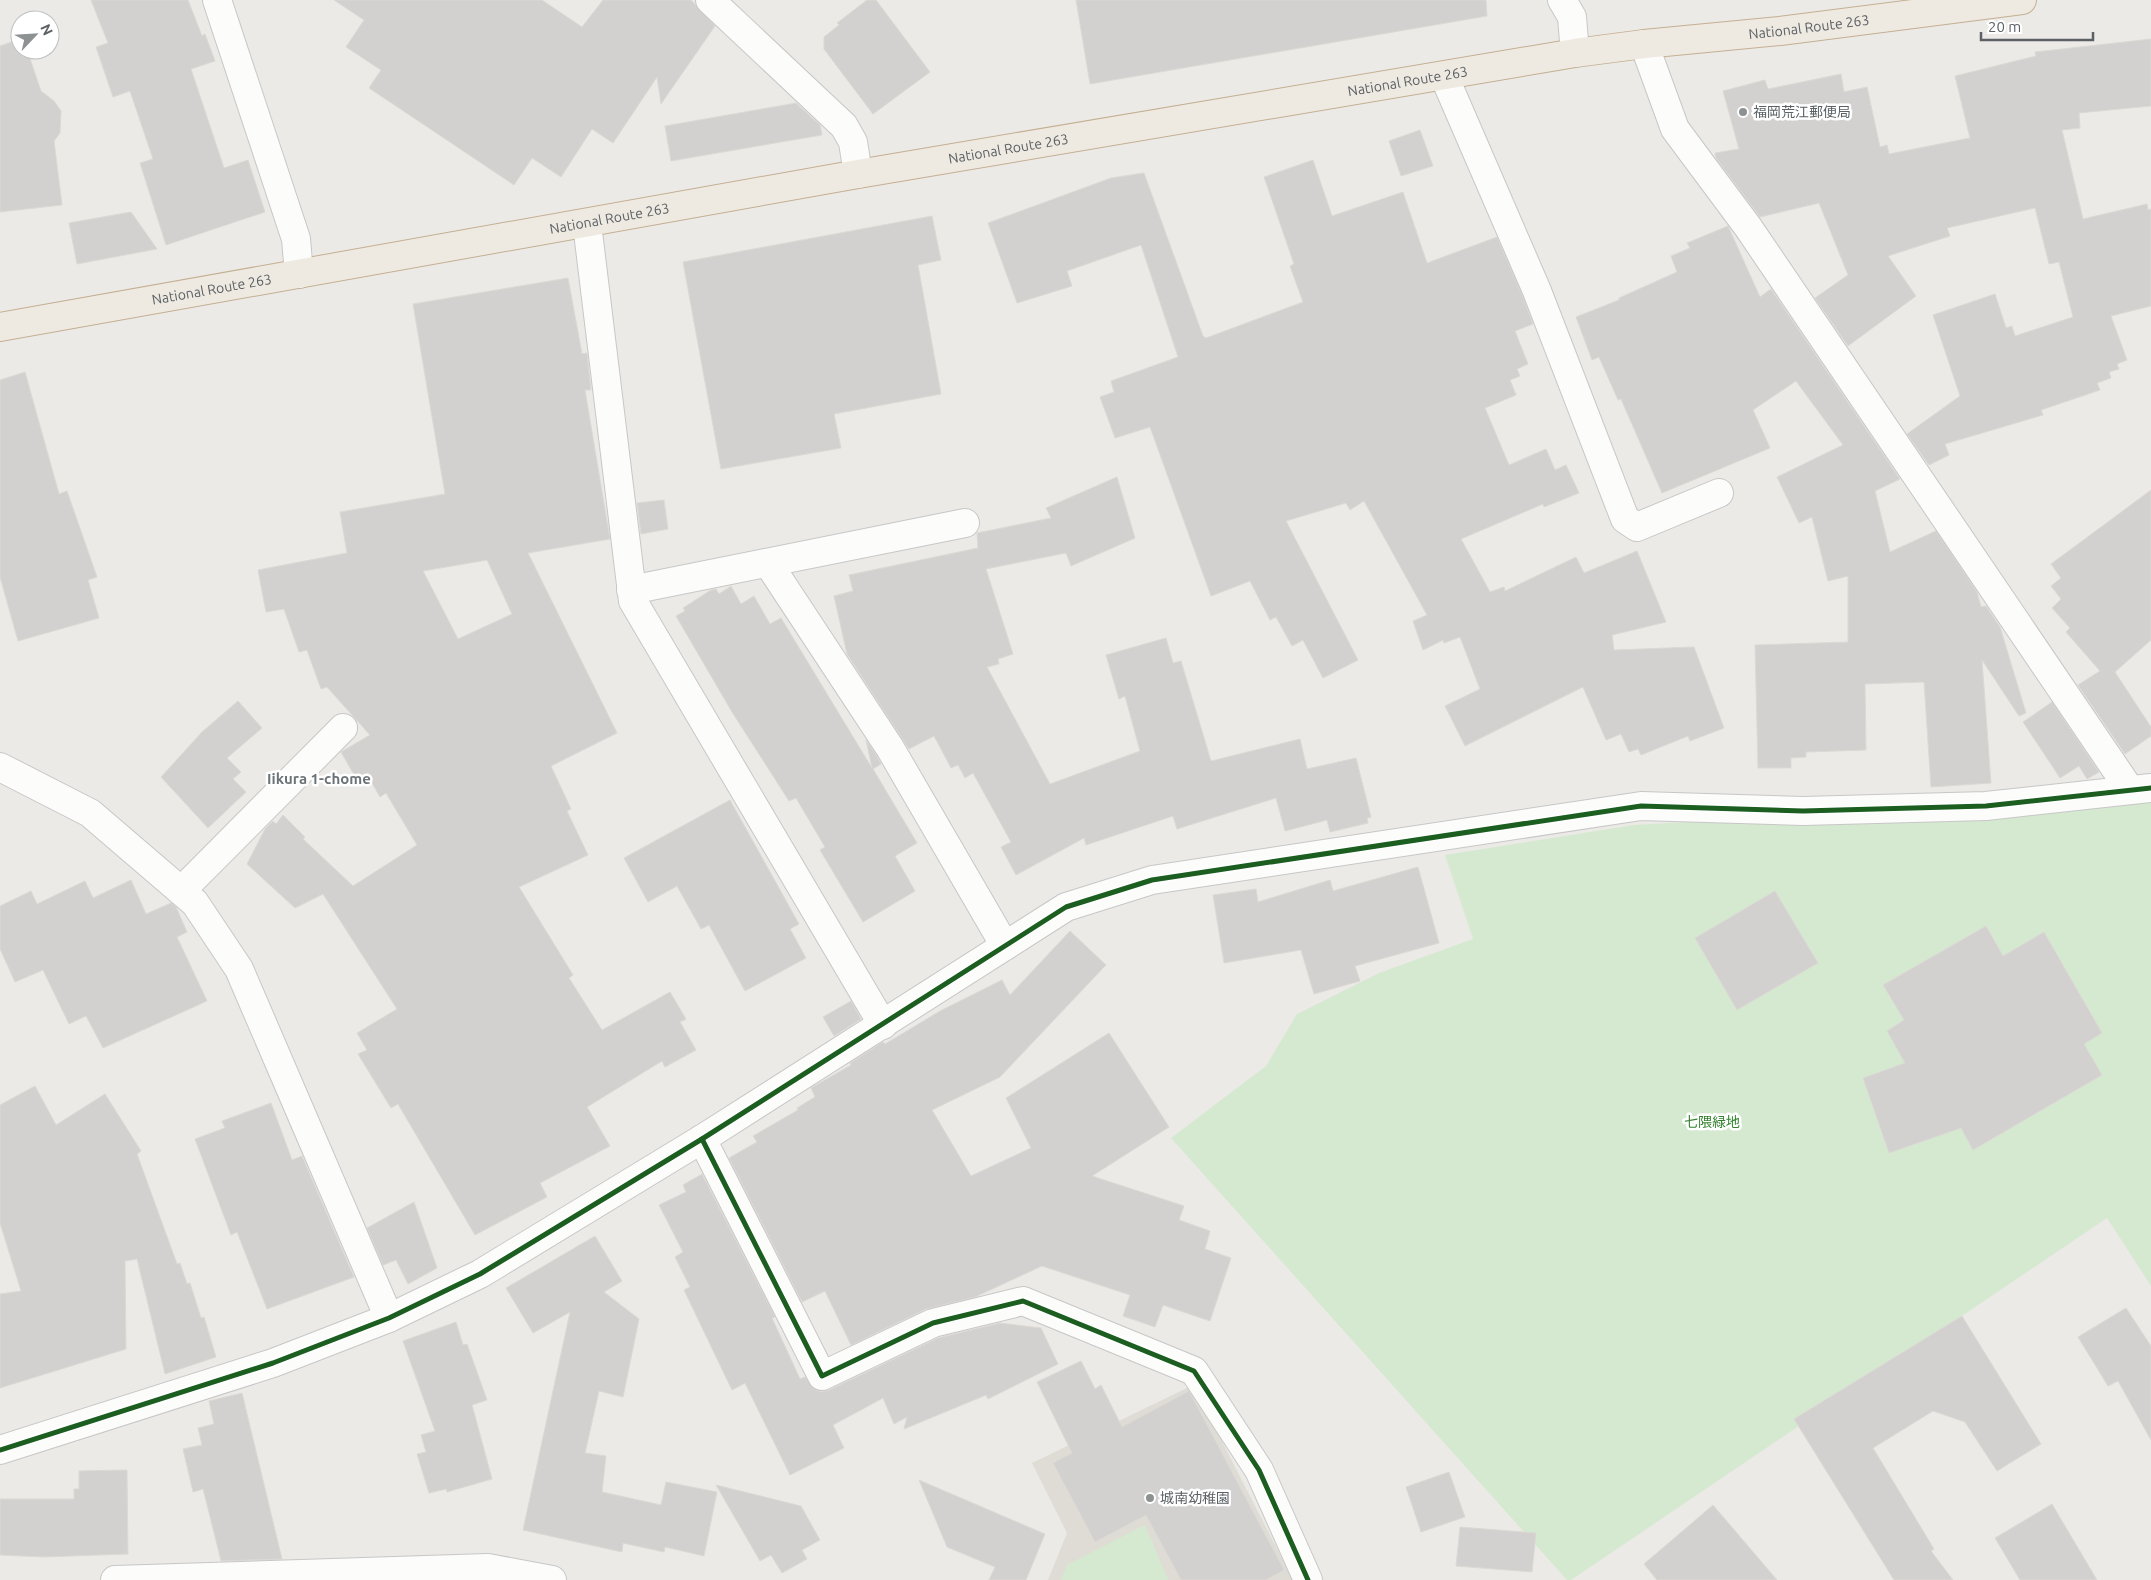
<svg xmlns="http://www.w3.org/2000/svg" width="2151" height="1580" font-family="Ubuntu,'Noto Sans JP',sans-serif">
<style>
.education{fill:#dfdcd6}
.green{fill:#d5e9d0}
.building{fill:#d3d1cf;stroke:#dcd9d5;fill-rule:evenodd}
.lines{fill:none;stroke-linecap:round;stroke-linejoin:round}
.minor-casing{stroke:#c7c7c7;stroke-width:30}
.highway-casing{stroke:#c4af93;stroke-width:30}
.minor{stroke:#fcfcfb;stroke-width:28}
.highway{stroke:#efeae1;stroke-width:28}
.cycleway-casing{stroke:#fff;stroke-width:8}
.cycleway{stroke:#1b5e20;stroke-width:5}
.poi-dot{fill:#8e9192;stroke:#fff;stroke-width:2}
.labels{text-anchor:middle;stroke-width:5;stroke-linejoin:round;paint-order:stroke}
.street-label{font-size:14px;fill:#5b6165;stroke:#fff}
.poi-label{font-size:14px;fill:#5b6165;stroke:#fff;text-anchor:start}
.park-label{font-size:14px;fill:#34822e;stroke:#fff}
.neighbourhood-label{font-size:15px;font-weight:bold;fill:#6c7377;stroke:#fff}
</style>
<rect width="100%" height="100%" fill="#eceae6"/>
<polygon class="education" points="1193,1385 1293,1580 1048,1580 1067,1533 1032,1463"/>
<g class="green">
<polygon points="2151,796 2151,1286 2107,1218 1571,1580 1567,1580 1171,1138 1266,1066 1297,1014 1379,973 1473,939 1445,855 1634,825"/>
<polygon points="1145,1525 1168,1580 1061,1580 1067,1565"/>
</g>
<g class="building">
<polygon points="91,0 188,0 202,36 205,34 215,61 191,69 224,168 248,160 265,212 166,245 140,163 153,159 130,91 113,97 96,47 108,43"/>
<polygon points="334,0 542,0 582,27 603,0 691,0 715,26 661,104 657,77 613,143 592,129 561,177 532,158 514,185 369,88 381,70 346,47 364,20"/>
<polygon points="867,0 876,0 930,72 873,114 824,49 824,37 839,25 837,23"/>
<polygon points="1076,0 1486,0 1487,16 1090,84"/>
<polygon points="20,39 20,50 27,50 41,91 54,101 61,111 60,133 54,141 62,205 0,212 0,46"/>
<polygon points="2151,39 2151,106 2079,113 2080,128 2062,130 2083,219 2147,204 2148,210 2151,209 2151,306 2111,316 2127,360 2117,364 2119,369 2109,372 2111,378 2097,383 2100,390 2041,410 2043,415 1945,444 1949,455 1929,465 1907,434 1960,396 1933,315 1995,294 2006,328 2012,326 2015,336 2073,317 2059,262 2049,264 2035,208 1947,228 1950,236 1888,256 1916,296 1848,346 1815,298 1848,275 1819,203 1760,217 1716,158 1715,153 1739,149 1723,91 1765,80 1768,89 1841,74 1844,92 1867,87 1880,147 1887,145 1889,154 1970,138 1955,76 2036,56 2035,52"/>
<polygon points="796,103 820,125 822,135 671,161 665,126"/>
<polygon points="1420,130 1433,166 1401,176 1389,141"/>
<polygon points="1313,160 1332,216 1403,192 1427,263 1497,237 1523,297 1533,324 1515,331 1528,364 1517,369 1520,376 1510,380 1516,395 1485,408 1509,465 1546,449 1555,470 1566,465 1579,493 1544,507 1543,504 1461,539 1490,592 1504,587 1505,591 1576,557 1584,573 1637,551 1666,622 1612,635 1614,650 1694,647 1724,728 1690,741 1688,736 1641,755 1638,749 1629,752 1621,734 1606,740 1583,687 1465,746 1445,706 1480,689 1460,637 1444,643 1443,640 1423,650 1413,621 1427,615 1364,501 1350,510 1346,503 1286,521 1358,660 1323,678 1303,640 1292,646 1276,617 1270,620 1250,581 1211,596 1150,427 1115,438 1100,397 1114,392 1111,381 1178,357 1141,245 1067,271 1072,286 1017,303 988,223 1111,178 1144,173 1203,336 1206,338 1303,302 1290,266 1294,264 1264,177"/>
<polygon points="131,212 157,249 77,264 69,223"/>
<polygon points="932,216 941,260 918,265 941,394 834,414 841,448 721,469 683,262"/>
<polygon points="1728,226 1760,297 1771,289 1900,479 1875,491 1890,552 1936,531 1977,592 1981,607 1986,606 2000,627 2026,713 2019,716 1982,660 1991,783 1931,787 1924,682 1865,684 1866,750 1806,752 1806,757 1791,758 1791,768 1758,768 1755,645 1848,642 1848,576 1828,581 1812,517 1799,523 1777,477 1843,445 1796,381 1753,410 1770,448 1662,493 1621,399 1618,400 1599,357 1592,360 1576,317 1619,300 1619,298 1677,272 1671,256 1690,248 1687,243"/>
<path d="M568,278L582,354L587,353L591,390H585L610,539L528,553L617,733L551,766L571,809L567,811L588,855L519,887L573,975L569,978L602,1030L670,992L686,1019L680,1022L696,1050L665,1067L662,1061L587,1107L610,1146L540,1183L547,1197L475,1235L398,1104L391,1108L358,1054L367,1050L357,1033L397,1009L323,894L295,908L247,864L265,829L273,821L276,824L283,815L305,837L303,839L353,886L417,845L386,793L380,797L367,774L357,780L341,752L370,735L327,687L321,689L307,650L299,652L284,609L266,612L258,570L347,553L340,512L445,494L413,304ZM487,560L512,614L458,639L423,571Z"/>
<polygon points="25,372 59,494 67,491 97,577 88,580 99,618 18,641 0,577 0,380"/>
<polygon points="1117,477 1135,538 1071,566 1066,553 986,569 1013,654 998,659 999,664 987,667 1050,784 1140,751 1125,696 1119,699 1106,655 1166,638 1173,663 1181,661 1211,761 1300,739 1307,769 1356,758 1371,817 1367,818 1368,823 1330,832 1327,820 1285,831 1276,798 1177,829 1173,816 1086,845 1084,838 1016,875 1001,847 1011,842 973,773 965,778 958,765 951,768 934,736 909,749 847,654 834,596 853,591 849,575 978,548 977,533 1051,518 1046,508"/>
<polygon points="2151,490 2151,640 2115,672 2151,727 2151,736 2125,754 2078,685 2100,671 2066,632 2070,628 2052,608 2061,599 2051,586 2061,578 2051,564"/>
<polygon points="664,500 668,529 641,534 637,503"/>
<polygon points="731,586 741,604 754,596 770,624 781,618 872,768 866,740 877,756 881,764 873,769 917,843 895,856 915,891 863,922 820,850 825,847 796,798 789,801 732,712 676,616 685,611 683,608 711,590 716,589 719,594"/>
<polygon points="238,701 262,728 227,758 241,772 233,779 246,792 208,828 161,777 202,732"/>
<polygon points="2052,702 2099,772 2087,779 2079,766 2060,778 2023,722"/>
<polygon points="730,800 799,924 790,929 806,958 745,991 709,925 701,929 677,886 648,902 624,858"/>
<polygon points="1418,867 1439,943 1355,966 1360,981 1314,994 1301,950 1224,963 1213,895 1256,889 1258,902 1330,880 1333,891"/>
<polygon points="131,880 146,914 171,903 176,907 187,932 177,937 207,1001 103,1048 86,1016 69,1024 43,970 15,982 0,949 0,906 31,891 37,904 85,881 93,898"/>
<polygon points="1775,891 1818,963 1737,1010 1695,938"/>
<polygon points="1986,926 2003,956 2044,932 2102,1033 2084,1044 2102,1075 1973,1150 1961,1128 1889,1153 1863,1078 1905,1063 1887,1031 1904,1020 1883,985"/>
<polygon points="1070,931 1106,965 1000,1077 932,1110 971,1176 1031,1148 1006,1098 1109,1033 1169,1127 1092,1176 1184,1206 1179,1220 1210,1231 1205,1249 1231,1258 1210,1321 1163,1305 1155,1327 1123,1316 1130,1295 1042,1266 975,1297 926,1309 851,1345 825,1291 802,1302 729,1158 757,1142 753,1136 798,1110 797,1108 815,1097 811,1088 851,1065 850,1063 883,1042 885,1044 940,1011 1002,980 1010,995"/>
<polygon points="851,1001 861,1019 834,1036 823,1017"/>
<polygon points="35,1086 56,1125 105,1094 141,1151 137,1154 177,1264 180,1263 187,1284 190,1283 201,1318 204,1317 216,1357 165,1374 137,1259 125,1261 126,1349 0,1388 0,1294 21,1291 0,1223 0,1105"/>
<polygon points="271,1103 292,1160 302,1156 354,1277 267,1309 237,1232 231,1235 195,1139 225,1128 222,1121"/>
<polygon points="702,1174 775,1317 772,1318 800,1379 805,1377 814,1389 821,1392 829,1390 938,1338 1000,1323 1041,1328 1058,1364 988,1399 986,1395 904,1429 907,1417 894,1424 883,1398 833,1425 844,1448 790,1475 745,1383 732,1390 684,1290 690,1287 675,1257 683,1252 659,1205 686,1192 683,1185"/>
<polygon points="414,1202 437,1268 408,1284 396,1260 383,1265 367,1228"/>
<polygon points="595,1236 622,1281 604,1292 639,1319 623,1397 599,1391 585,1453 606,1456 602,1492 661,1505 666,1482 717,1492 704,1556 665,1547 664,1552 623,1543 622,1552 523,1530 570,1312 533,1333 506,1288"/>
<polygon points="2126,1308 2151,1346 2151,1440 2118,1381 2108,1386 2078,1337"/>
<polygon points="1962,1316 2041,1444 1997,1471 1965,1422 1933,1411 1873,1448 1934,1549 1931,1551 1953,1580 1894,1580 1794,1419"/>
<polygon points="456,1322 463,1345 467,1344 487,1400 472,1405 492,1479 447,1492 446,1489 429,1493 417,1454 426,1452 421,1435 435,1431 403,1341"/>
<polygon points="1081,1361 1095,1389 1101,1385 1122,1427 1189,1391 1284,1570 1266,1580 1181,1580 1146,1515 1095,1542 1053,1463 1072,1453 1037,1382"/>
<polygon points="242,1393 282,1559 221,1561 203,1489 193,1492 183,1449 202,1445 198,1428 214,1424 209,1401"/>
<polygon points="127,1470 128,1554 43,1557 0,1555 0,1499 74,1499 74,1489 79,1489 79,1471"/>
<polygon points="1449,1472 1465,1517 1421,1532 1406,1487"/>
<polygon points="919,1480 1045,1534 1026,1580 989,1580 995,1567 947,1547"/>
<polygon points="716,1485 801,1506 820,1540 802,1550 807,1559 782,1573 771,1555 760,1561"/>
<polygon points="2052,1504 2097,1580 2020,1580 1995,1538"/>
<polygon points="1713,1505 1777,1580 1657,1580 1644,1564"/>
<polygon points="1460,1527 1536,1533 1532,1572 1456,1566"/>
</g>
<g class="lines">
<g class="minor-casing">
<g id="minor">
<polyline points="217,0 296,239 299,274"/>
<polyline points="710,0 844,126 853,142 858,174"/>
<polyline points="1562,0 1572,17 1575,53"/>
<polyline points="1644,44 1675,129 1748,227 2130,790"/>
<polyline points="1444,76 1537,291 1625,519 1637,527 1719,493"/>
<polyline points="587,224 633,601 883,1025"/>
<polyline points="768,563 890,748 1005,946"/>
<polyline points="631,590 965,523"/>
<polyline points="0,767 90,813 195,903 239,969 389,1318"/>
<polyline points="181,891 343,728"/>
<polyline points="702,1139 822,1376 933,1323 1023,1301 1194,1371 1259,1470 1308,1580"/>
<polyline points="0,1450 273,1363 389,1318 480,1274 702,1139 1066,907 1152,880 1641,806 1803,811 1986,806 2151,788"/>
<polyline points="115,1580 488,1568 552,1580"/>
</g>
</g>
<g class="highway-casing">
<g id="highway">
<path id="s1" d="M0,327L858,174L1575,53L1644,44L1780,31L2022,0"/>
</g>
</g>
<use href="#minor" class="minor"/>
<use href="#highway" class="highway"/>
<g class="cycleway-casing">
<g id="cycleway">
<polyline points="702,1139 822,1376 933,1323 1023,1301 1194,1371 1259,1470 1308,1580"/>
<polyline points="0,1450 273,1363 389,1318 480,1274 702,1139 1066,907 1152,880 1641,806 1803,811 1986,806 2151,788"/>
</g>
</g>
<use href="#cycleway" class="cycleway"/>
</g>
<g class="poi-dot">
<circle cx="1743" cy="112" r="5"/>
<circle cx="1150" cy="1498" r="5"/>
</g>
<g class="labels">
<g class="street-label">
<text dy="5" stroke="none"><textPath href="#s1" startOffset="1834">National Route 263</textPath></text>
<text dy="5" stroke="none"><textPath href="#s1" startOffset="1429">National Route 263</textPath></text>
<text dy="5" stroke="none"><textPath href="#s1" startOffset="1024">National Route 263</textPath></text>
<text dy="5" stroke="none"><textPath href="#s1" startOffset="619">National Route 263</textPath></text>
<text dy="5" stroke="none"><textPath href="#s1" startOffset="215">National Route 263</textPath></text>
</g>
<g class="poi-label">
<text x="1753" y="117">福岡荒江郵便局</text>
<text x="1160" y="1503">城南幼稚園</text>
</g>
<g class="park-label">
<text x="1712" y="1127">七隈緑地</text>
</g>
<g class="neighbourhood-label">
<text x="319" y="784">Iikura 1-chome</text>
</g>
</g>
<g transform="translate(35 35) rotate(65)"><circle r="24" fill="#ffffff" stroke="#bdc0c1"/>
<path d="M0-4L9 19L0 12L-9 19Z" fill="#8e9192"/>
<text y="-8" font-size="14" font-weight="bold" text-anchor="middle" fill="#5b6165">N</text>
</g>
<path d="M1981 32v8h112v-8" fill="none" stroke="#5b6165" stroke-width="2.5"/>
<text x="1988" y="32" font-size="15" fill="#5b6165" stroke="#ffffff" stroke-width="4" paint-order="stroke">20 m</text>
</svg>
